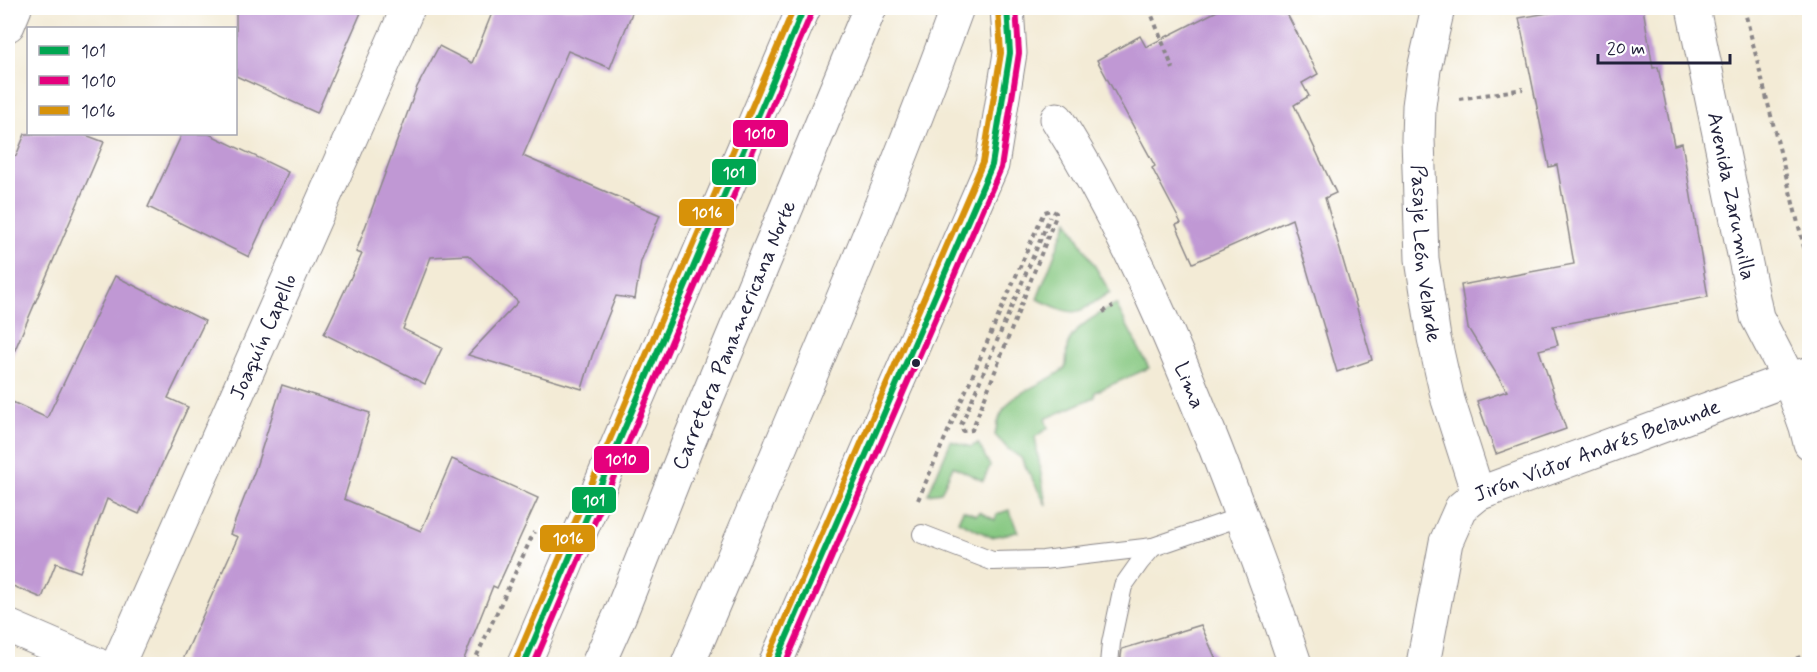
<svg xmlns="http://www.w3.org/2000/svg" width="1817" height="672" font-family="Mynerve,sans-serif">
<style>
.green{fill:#86c881;stroke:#54755e;stroke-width:1.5}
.building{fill:#c098d4}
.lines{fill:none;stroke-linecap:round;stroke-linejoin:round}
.service-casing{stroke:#8a8688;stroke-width:20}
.minor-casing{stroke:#8a8688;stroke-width:35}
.tertiary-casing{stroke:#8a8688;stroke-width:35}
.secondary-casing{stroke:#8a8688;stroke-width:35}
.motorway-casing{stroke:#8a8688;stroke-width:35}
.path{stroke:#8a8688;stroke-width:4;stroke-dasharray:4.5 4.5;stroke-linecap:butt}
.service{stroke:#fff;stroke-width:18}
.minor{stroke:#fff;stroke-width:33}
.tertiary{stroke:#fff;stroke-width:33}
.secondary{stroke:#fff;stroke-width:33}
.motorway{stroke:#fff;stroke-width:33}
.bus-1-casing{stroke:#fff;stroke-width:10}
.bus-2-casing{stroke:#fff;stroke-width:10}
.bus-3-casing{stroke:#fff;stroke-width:10}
.bus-1{stroke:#00a651;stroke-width:6}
.bus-2{stroke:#e5007d;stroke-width:6}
.bus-3{stroke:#d79209;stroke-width:6}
.bus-dot{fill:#22223b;stroke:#fff;stroke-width:2}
.labels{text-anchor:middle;stroke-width:5;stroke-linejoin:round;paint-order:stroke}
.street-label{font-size:21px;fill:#22223b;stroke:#fff}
.line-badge{stroke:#fff;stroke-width:2}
.badge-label{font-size:16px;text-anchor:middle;font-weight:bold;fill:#fff}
</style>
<rect width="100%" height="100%" fill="#fff"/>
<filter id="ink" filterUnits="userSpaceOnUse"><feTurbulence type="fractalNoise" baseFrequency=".0167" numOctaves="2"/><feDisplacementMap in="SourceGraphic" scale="12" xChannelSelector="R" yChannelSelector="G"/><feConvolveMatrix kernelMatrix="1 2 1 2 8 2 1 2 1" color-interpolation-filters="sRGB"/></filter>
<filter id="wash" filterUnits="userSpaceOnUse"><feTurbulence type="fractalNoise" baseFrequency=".008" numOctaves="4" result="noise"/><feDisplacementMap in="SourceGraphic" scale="24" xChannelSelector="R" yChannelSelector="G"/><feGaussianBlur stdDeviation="1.35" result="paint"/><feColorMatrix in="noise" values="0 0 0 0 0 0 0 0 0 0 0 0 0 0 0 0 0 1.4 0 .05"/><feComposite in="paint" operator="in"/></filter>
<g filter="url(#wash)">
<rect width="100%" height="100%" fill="#f3ebd6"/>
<g class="green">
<path d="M1068,220L1110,292C1072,317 1078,317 1037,299Z"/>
<path d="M1116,304L1149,368L1095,392V397L1045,419L1048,428L1035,437L1046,505L1021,458L1008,449L995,435C1002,387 1037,392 1065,368C1068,360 1065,352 1068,344C1074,326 1101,313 1116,304Z"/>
<polygon points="951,441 971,447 978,443 990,466 983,481 953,466 941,492 928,494"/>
<polygon points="1009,510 1018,532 991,537 958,521 963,510 976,515 979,512 995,520 997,514"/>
</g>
<g id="blocks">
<g class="building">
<polygon points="236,8 363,8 317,113 236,76"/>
<polygon points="494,8 634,8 610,68 568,51 523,156 660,215 641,261 635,299 616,296 592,356 582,389 468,355 518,302 468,255 431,257 403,329 442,348 425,384 324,334 362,254 356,252 417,87 439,46 472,63"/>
<polygon points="1223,8 1284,8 1318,74 1302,83 1309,96 1294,105 1336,193 1325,198 1372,360 1337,372 1292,219 1193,263 1176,225 1181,223 1152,168 1155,166 1097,60 1140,36 1146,47"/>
<polygon points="1576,8 1643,8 1653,68 1658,67 1674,145 1682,143 1708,297 1553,326 1558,345 1539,350 1566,429 1496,454 1477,401 1507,391 1468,328 1461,285 1574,264 1557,165 1549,167 1519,18"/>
<polygon points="25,134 83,134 104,142 8,366 8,153 16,156"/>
<polygon points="182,134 209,134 288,172 249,257 148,207"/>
<polygon points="115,276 205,321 168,398 188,407 139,514 107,499 80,572 56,563 42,598 8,584 8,400 47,418"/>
<polygon points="282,385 370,413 344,499 421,531 452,459 538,498 497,588 493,586 462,664 181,664 238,537 230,534 255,470"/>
<polygon points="1201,625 1218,664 1120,664 1122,649"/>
</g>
</g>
</g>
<g filter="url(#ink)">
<use href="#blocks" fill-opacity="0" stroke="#8a8688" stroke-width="1.5"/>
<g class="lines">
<g class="service-casing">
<g id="service">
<polyline points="922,534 992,561 1043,560 1153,547"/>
<polyline points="1109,664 1111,643 1123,586 1140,562 1153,547 1243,516"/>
</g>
</g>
<g class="minor-casing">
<g id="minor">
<path id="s1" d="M1438,8L1424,69L1419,106L1418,139L1422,259L1434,338L1448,400L1478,494"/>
<polyline points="8,25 15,8"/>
<path id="s2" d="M1057,119C1122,222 1170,334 1215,447C1243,519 1271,591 1295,664"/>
<polyline points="1789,379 1806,427 1810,443"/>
<polyline points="8,626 96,664"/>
<path id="s3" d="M118,664L408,8"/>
</g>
</g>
<g class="tertiary-casing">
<g id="tertiary">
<path id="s4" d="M1423,664L1446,542L1461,508L1478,494L1789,379"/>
</g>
</g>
<g class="secondary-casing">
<g id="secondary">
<path id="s5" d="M1693,8L1757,317L1789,379L1810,373"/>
<polyline points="524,664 799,19"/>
</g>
</g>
<g class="motorway-casing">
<g id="motorway">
<polyline points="799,19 804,8"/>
<path id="s6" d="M598,664L620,615L687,446L870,8"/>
<path d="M688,664C780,446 876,230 957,8"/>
<polyline points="775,664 992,165 1010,53 1007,8"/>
</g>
</g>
<g class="path">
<polyline points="1149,8 1173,69"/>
<polyline points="1744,8 1810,271"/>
<polyline points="1299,12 1313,8"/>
<polyline points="1459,99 1523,89"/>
<polyline points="1103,312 1113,306"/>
<polyline points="918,500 1044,212 1051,210 1056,213 1056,216 972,430 963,431 961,425 1050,217"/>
<polyline points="164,660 175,664"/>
<polyline points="473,664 534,532"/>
<polyline points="1779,664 1810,654"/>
</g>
<use href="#service" class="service"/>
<use href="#minor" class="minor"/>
<use href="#tertiary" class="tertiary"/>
<use href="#secondary" class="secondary"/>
<use href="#motorway" class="motorway"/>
<g class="bus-1-casing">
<g id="bus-1">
<polyline points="524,664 804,8"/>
<polyline points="775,664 992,165 1010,53 1007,8"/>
</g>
</g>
<g class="bus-2-casing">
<g id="bus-2">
<polyline points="534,664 812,12"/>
<polyline points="785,664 1001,168 1019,53 1016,8"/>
</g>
</g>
<g class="bus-3-casing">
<g id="bus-3">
<polyline points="516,660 794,8"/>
<polyline points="767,660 983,162 1001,53 998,9"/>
</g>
</g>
<use href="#bus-1" class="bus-1"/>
<use href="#bus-2" class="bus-2"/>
<use href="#bus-3" class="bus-3"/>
</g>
</g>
<circle class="bus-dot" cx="916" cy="363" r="5"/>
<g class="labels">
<g class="street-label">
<text dy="7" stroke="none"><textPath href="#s5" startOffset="192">Avenida Zarumilla</textPath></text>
<text dy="7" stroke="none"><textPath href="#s1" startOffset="248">Pasaje León Velarde</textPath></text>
<text dy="7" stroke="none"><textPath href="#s3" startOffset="358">Joaquín Capello</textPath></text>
<text dy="7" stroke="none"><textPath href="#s6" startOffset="356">Carretera Panamericana Norte</textPath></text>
<text dy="7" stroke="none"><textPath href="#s2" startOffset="298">Lima</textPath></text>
<text dy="7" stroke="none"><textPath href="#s4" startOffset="310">Jirón Víctor Andrés Belaunde</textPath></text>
</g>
</g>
<g class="line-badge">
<rect x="732" y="119" width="57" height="29" rx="6" fill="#e5007d"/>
<rect x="711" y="158" width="46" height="28" rx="6" fill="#00a651"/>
<rect x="678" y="198" width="57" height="29" rx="6" fill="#d79209"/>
<rect x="593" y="445" width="57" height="29" rx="6" fill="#e5007d"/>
<rect x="571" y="486" width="46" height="28" rx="6" fill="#00a651"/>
<rect x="539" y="524" width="57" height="29" rx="6" fill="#d79209"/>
</g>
<g class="badge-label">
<text x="760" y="139">1010</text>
<text x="734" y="178">101</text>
<text x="707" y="218">1016</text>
<text x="621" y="465">1010</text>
<text x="594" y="506">101</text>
<text x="568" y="544">1016</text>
</g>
<rect width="1817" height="672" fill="none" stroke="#fff" stroke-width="30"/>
<rect x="27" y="27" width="210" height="108" fill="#ffffff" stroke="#a7a7b1" stroke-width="1.5"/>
<rect x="39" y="46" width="30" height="9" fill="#00a651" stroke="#a7a7b1" stroke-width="1.5"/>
<text x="81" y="57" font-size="18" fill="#22223b">101</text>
<rect x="39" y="76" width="30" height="9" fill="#e5007d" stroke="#a7a7b1" stroke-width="1.5"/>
<text x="81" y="87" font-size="18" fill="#22223b">1010</text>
<rect x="39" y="106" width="30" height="9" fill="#d79209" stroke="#a7a7b1" stroke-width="1.5"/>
<text x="81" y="117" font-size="18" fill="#22223b">1016</text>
<path d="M1598 54v9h132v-9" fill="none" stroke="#22223b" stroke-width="3"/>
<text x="1607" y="54" font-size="18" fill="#22223b" stroke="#ffffff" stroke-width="4.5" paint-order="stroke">20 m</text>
</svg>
